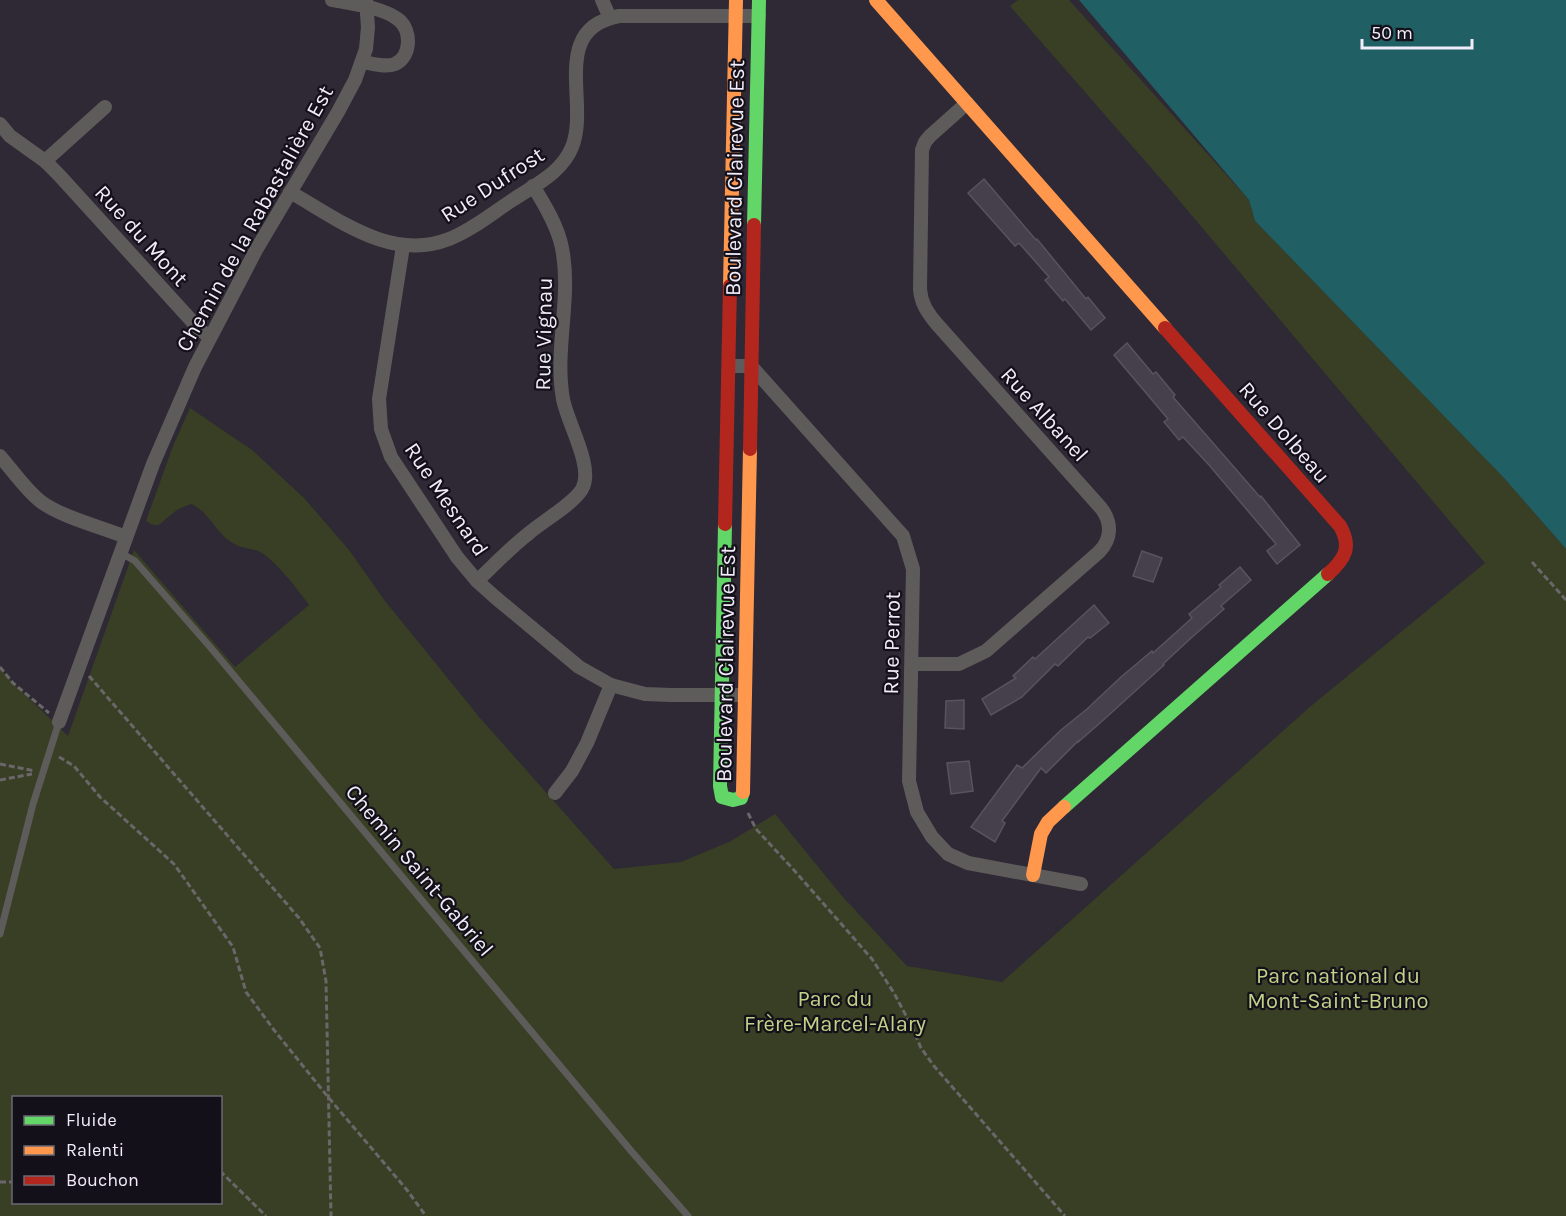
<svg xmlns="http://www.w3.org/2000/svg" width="1566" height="1216" font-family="Karla,sans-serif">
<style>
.green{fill:#393f25;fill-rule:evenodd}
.water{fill:#205f63}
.building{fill:#46404c;stroke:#58535d;stroke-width:1.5}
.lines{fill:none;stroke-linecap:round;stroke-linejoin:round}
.path{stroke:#6a6669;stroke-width:3;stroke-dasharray:6 3;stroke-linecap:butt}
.lane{stroke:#5e5c5b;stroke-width:7}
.street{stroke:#5e5c5b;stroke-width:14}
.fast{stroke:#63d668;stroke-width:14}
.slow{stroke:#ff974d;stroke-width:14}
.jam{stroke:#b3261e;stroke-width:14}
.labels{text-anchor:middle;stroke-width:4.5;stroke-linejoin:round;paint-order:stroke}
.street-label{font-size:22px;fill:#f1ecf9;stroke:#141019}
.park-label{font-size:22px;fill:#c0d188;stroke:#141019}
</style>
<rect width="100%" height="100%" fill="#2e2934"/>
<path class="green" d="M1018,0H1069L1249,200L1255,221L1504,478L1566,549V1216H0V668L13,683L68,736L134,550L235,667L309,605C300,592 273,557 258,551C249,548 239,548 231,542C215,532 209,511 191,504C184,507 177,509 172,514C161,521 160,531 146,521L173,446L190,408L252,450L304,498L349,550L385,601L480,718L614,869L681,862L731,841L775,814L842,896L907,966L1002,982L1311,706L1485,563L1167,186L1010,6ZM14,1098H220V1202H14Z"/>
<polygon class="water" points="1079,0 1566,0 1566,549 1504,478 1255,221 1249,200"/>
<g class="building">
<polygon points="984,179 1036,240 1037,239 1086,299 1088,297 1105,318 1091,330 1065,299 1063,301 1045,280 1049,277 1019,243 1015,246 968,193"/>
<polygon points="1127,343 1153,374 1156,372 1175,395 1173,397 1260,497 1261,496 1300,545 1277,564 1267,551 1276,544 1209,465 1183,437 1179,440 1164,422 1168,419 1114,355"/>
<polygon points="1142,551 1162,558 1153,582 1133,576"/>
<polygon points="1240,567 1251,580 1221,606 1224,609 1190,639 1163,664 1164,665 1100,723 1078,742 1078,741 1046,773 1041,768 1002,821 1005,823 995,842 971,827 1017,765 1022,768 1061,730 1087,709 1121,677 1152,651 1153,653 1192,618 1189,614 1221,587 1219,585"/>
<polygon points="1094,605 1109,623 1090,638 1088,637 1058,666 1055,664 1022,697 991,715 982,699 1016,678 1013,676 1033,657 1035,659"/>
<polygon points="964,700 964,729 945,728 946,701"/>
<polygon points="969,761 973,791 951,794 947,763"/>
</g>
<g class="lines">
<g class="path">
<polyline points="1532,562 1566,600"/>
<polyline points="0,667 13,683 49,713"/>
<polyline points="89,676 299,918 320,948 326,981 331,1216"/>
<polyline points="59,757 74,766 100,797 174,864 233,947 246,992 274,1030 328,1097 407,1190 426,1216"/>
<polyline points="0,764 35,771"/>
<polyline points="0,780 32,774"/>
<polyline points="748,813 756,829 793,869 872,959 894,993 912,1027 921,1048 934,1066 1065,1216"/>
<polyline points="220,1171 266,1216"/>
<polyline points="0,1182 14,1182"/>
</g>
<g class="lane">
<polyline points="121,553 135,561 211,648 632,1152 688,1216"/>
<polyline points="0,934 33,804 59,722"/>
</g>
<g class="street">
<path d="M332,0C352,4 383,7 399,20C412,31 411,57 395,64C385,68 372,63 362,62"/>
<polyline points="602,0 610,18"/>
<polyline points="0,124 10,136 45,161 59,175 200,330 210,337"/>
<polyline points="45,161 105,107"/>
<path d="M290,192C338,219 391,262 449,239C472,230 491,214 511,201C533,186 562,173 572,147C590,103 549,29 619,16H759"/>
<polyline points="403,246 379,399 381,429 391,457 457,557 477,581 496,598 579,667 611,685 645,694 671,695 745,695"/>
<polyline points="729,366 751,366 903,536 913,569 909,781 917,812 932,837 948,854 968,863 1081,884"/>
<path d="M0,456C13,471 25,489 40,501C61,517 101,527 126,537"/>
<path d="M477,581C494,565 510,548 528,534C541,522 577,502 583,487C593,465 567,422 563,399C554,349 572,298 562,248C558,227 545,205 533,186"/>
<path d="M912,664H959L986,651L1099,552C1112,539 1112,522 1101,508L936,323C927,312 921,303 920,289L922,150L925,142L930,136L967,103"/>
<polyline points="59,722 153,464 195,367 256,250 338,112 355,80 366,49 368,27 366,0"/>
<polyline points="555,793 572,771 587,743 611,685"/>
</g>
<g class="fast">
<polyline points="754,225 759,0"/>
<polyline points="725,524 720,786 722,797 733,800 741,798 743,792"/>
<polyline points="1064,807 1328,574"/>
</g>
<g class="slow">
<polyline points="876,0 1165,328"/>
<polyline points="730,286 736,0"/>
<polyline points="743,792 750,449"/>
<polyline points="1033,875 1041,834 1048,822 1064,807"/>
</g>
<g class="jam">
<path d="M1165,328L1340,526C1352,547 1345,559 1328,574"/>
<polyline points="750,449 754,225"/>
<polyline points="725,524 730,286"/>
</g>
</g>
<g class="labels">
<g class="street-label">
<text transform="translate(734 178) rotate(-89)" y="8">Boulevard Clairevue Est</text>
<text transform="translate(492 184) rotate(-33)" y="8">Rue Dufrost</text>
<text transform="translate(254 218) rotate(-61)" y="8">Chemin de la Rabastalière Est</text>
<text transform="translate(142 235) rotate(48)" y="8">Rue du Mont</text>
<text transform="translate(543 334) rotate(-89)" y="8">Rue Vignau</text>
<text transform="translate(1045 414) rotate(48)" y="8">Rue Albanel</text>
<text transform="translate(1285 432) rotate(49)" y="8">Rue Dolbeau</text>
<text transform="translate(447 499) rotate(56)" y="8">Rue Mesnard</text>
<text transform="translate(891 643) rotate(-89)" y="8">Rue Perrot</text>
<text transform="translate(725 664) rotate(-89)" y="8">Boulevard Clairevue Est</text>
<text transform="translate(420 870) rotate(50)" y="8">Chemin Saint-Gabriel</text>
</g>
<g class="park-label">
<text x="1338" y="983">Parc national du<tspan x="1338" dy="25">Mont-Saint-Bruno</tspan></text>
<text x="835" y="1006">Parc du<tspan x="835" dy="25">Frère-Marcel-Alary</tspan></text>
</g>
</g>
<rect x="12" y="1096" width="210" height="108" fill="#141019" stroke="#6c6873" stroke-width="1.5"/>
<rect x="24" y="1116" width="30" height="9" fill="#63d668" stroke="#6c6873" stroke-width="1.5"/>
<text x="66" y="1126" font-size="18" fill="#f1ecf9">Fluide</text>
<rect x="24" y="1146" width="30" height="9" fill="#ff974d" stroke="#6c6873" stroke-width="1.5"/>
<text x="66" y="1156" font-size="18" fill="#f1ecf9">Ralenti</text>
<rect x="24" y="1176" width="30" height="9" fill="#b3261e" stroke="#6c6873" stroke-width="1.5"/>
<text x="66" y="1186" font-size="18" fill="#f1ecf9">Bouchon</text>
<path d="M1362 39v9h110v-9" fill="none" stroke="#f1ecf9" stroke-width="3"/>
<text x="1371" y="39" font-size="18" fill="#f1ecf9" stroke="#141019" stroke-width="4.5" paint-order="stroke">50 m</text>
</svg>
